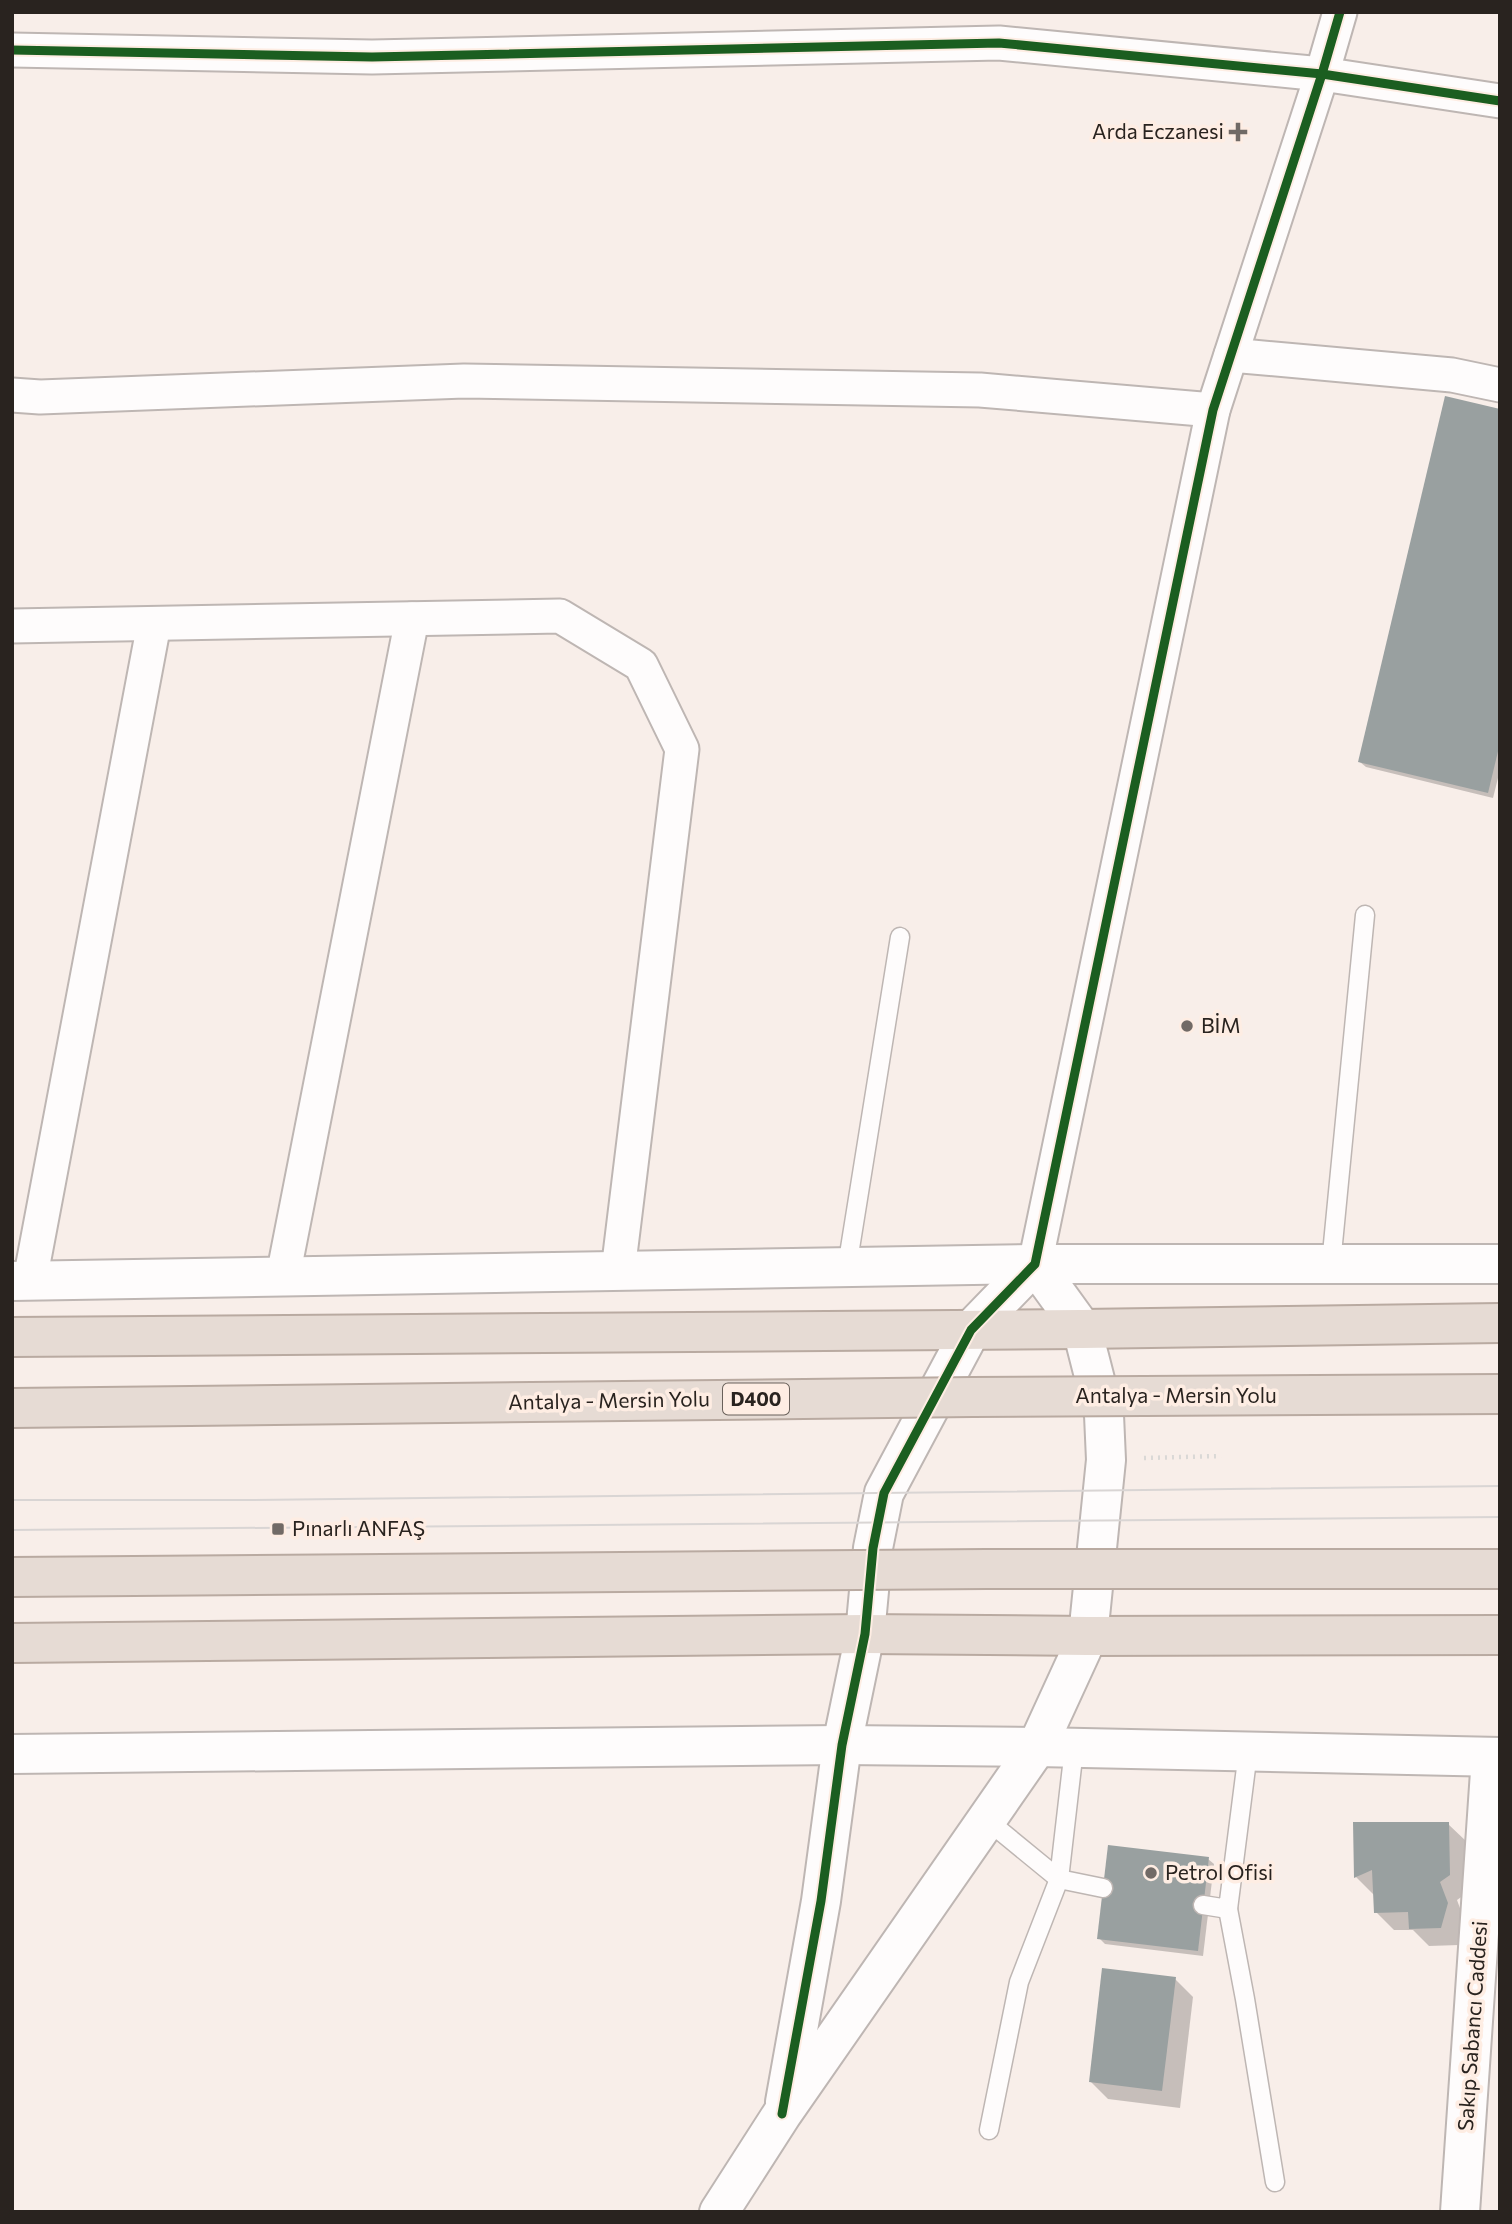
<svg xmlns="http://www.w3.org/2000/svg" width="1512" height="2224" font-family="Commissioner,sans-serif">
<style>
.shadow{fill:#0003}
.building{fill:#99a0a0}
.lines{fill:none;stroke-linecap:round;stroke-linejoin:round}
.lane-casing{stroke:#beb6b3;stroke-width:21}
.street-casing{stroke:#beb6b3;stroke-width:37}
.secondary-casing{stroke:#beb6b3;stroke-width:42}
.highway-casing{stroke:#b9aaa1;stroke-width:42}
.path{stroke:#dad8d6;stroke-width:4.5;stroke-dasharray:2 5;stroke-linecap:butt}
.lane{stroke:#fefcfc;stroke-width:18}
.street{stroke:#fefcfc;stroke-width:33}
.secondary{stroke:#fefcfc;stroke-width:38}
.highway{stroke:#e6dbd4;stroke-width:38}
.tram{stroke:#d9d5d4;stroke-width:2}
.highway-bridge-casing{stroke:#b9aaa1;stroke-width:42;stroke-linecap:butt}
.highway-bridge{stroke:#e6dbd4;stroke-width:38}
.cycleway-casing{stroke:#feede3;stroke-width:13}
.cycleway{stroke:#1b5e20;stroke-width:9}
.poi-dot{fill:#716a66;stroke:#feede3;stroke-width:2.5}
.labels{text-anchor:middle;stroke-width:7;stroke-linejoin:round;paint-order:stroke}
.shield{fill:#feede3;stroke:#69605a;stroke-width:2}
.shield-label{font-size:19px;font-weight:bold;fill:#29231f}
.poi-label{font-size:21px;fill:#29231f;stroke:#feede3;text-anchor:start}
.street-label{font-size:21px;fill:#29231f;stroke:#feede3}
</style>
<rect width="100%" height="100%" fill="#f8eee9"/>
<g class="shadow">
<polygon points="1500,411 1500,770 1493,798 1366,767 1360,762"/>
<polygon points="1448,1824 1467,1842 1467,1893 1457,1900 1465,1922 1459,1945 1429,1946 1413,1930 1394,1930 1376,1912 1374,1895 1356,1877"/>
<polygon points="1208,1859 1214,1864 1203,1956 1105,1944 1099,1938"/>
<polygon points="1175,1979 1193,1997 1180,2108 1108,2099 1090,2081"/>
</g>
<g class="building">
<polygon points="1445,396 1500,409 1500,743 1488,793 1358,762"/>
<polygon points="1353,1822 1449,1822 1450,1875 1440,1882 1448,1903 1441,1928 1409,1929 1408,1912 1374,1913 1372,1870 1354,1878"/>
<polygon points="1108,1845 1209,1857 1198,1951 1097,1939"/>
<polygon points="1102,1968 1176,1977 1162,2091 1089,2082"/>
</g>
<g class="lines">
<g class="lane-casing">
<g id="lane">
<polyline points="1331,1264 1365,915"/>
<polyline points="847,1267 900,937"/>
<polyline points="987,1820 1059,1879 1103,1888"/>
<polyline points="1203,1905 1228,1909 1248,1752"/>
<polyline points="1228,1909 1245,1999 1275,2182"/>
<polyline points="989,2130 1019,1982 1059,1879 1074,1749"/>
</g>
</g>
<g class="street-casing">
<g id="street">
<polyline points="12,50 372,57 999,43 1322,74 1500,101"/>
<polyline points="1231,355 1452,375 1500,385"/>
<polyline points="12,395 40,397 464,381 980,390 1213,410"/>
<polyline points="12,626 560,616 641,665 682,749 618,1271"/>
<polyline points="1035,1264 1213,410 1322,74 1340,12"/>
<polyline points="283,1276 412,619"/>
<polyline points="30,1280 154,624"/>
</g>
</g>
<g class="secondary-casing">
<g id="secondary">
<polyline points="12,1281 1035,1264 1500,1264"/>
<polyline points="12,1754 842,1745 1037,1747 1500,1757"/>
<polyline points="785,2102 821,1901 842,1745 865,1634 873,1548 884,1493 971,1330 1035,1264"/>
<polyline points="719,2212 782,2114 1037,1747 1088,1636 1106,1460 1104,1415 1082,1329 1035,1264"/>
<polyline points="1460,2212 1491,1757"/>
</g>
</g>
<g class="highway-casing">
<g id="highway">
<polyline points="12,1337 1082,1329 1500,1323"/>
<polyline points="12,1643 865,1634 1088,1636 1500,1635"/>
</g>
</g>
<polyline class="path" points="1144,1458 1221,1456"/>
<use href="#lane" class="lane"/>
<use href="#street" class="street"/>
<use href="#secondary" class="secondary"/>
<use href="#highway" class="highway"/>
<g class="tram">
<polyline points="12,1500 252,1500 1500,1486"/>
<polyline points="12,1530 1500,1517"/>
</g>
<g class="highway-bridge-casing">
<g id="highway-bridge">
<polyline points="12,1408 972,1397 1500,1394"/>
<polyline points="12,1577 986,1569 1500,1569"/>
</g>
</g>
<use href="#highway-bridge" class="highway-bridge"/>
<g class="cycleway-casing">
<g id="cycleway">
<polyline points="12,50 372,57 999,43 1322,74 1500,101"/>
<polyline points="782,2114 821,1901 842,1745 865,1634 873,1548 884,1493 971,1330 1035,1264 1213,410 1322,74 1340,12"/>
</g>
</g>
<use href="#cycleway" class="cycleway"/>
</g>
<g class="poi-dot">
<path d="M1234.5 121.5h7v7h7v7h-7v7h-7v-7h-7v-7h7z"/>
<circle cx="1187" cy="1026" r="7"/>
<rect x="271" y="1522" width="14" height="14" rx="3.5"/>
<circle cx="1151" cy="1873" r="7"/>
</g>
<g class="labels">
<rect class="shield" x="723" y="1383.5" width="66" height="31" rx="5"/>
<g class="shield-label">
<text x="756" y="1406">D400</text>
</g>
<g class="poi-label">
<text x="1224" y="139" text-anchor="end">Arda Eczanesi</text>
<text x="1201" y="1033">BİM</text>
<text x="292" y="1536">Pınarlı ANFAŞ</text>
<text x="1165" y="1880">Petrol Ofisi</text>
</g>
<g class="street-label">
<text x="1176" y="1403">Antalya - Mersin Yolu</text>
<text transform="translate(609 1401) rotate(-1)" y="7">Antalya - Mersin Yolu</text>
<text transform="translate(1473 2026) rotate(-86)" y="7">Sakıp Sabancı Caddesi</text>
</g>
</g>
<rect width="1512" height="2224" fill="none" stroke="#29231f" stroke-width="28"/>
</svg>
